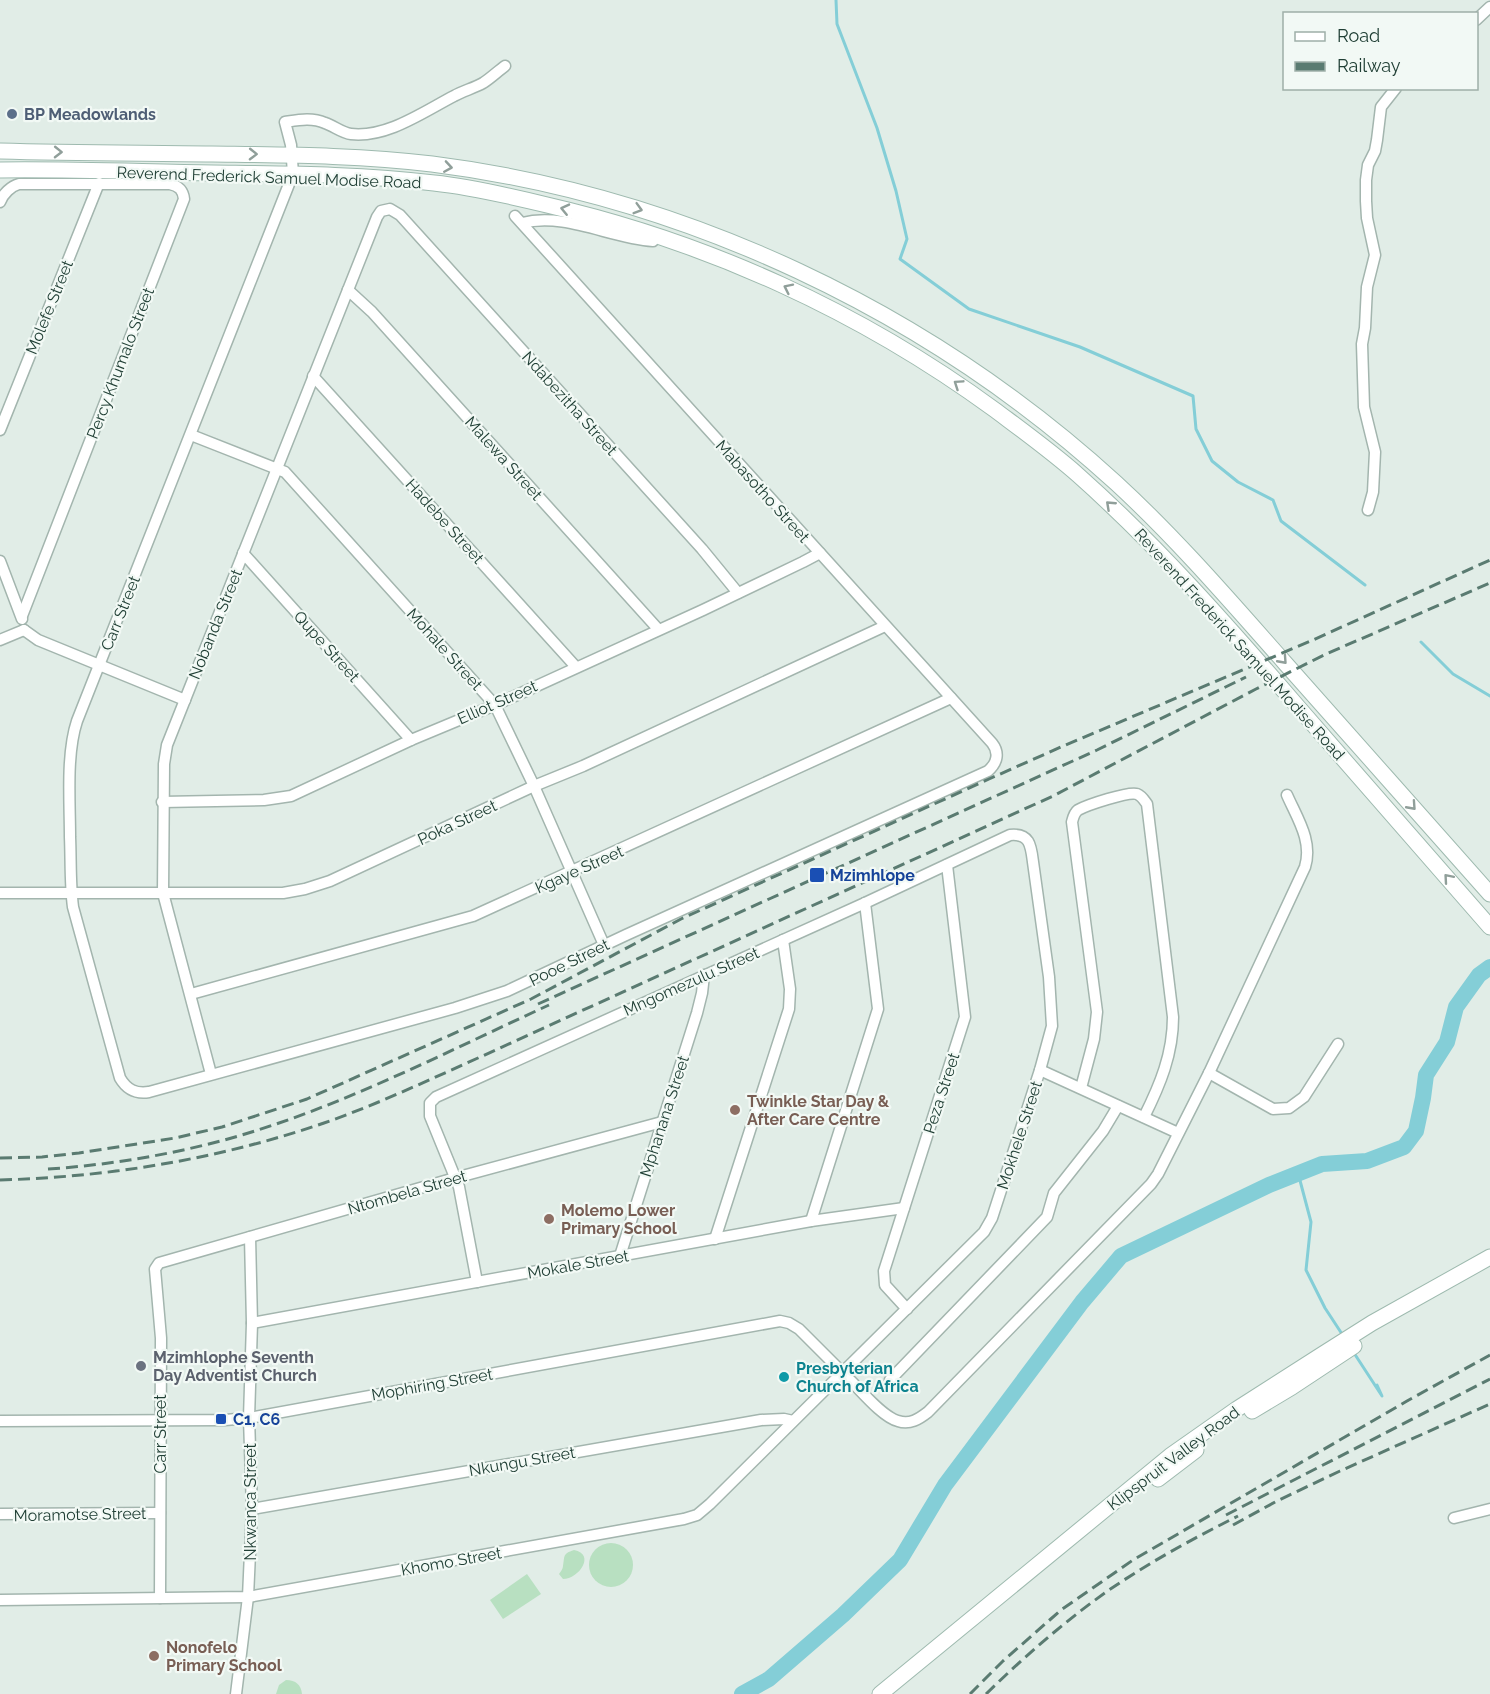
<svg xmlns="http://www.w3.org/2000/svg" width="1490" height="1694" font-family="Raleway,sans-serif">
<style>
.green{fill:#b8e0c1}
.lines{fill:none;stroke-linecap:round;stroke-linejoin:round}
.stream{stroke:#84ced7;stroke-width:3}
.river{stroke:#84ced7;stroke-width:16}
.street-casing{stroke:#a3b5ae;stroke-width:13}
.secondary-casing{stroke:#9ebaaf;stroke-width:17}
.street{stroke:#fff;stroke-width:10}
.secondary{stroke:#fff;stroke-width:15}
.rail{stroke:#5a7b71;stroke-width:3;stroke-dasharray:12 6;stroke-linecap:butt}
.oneway{stroke:#909f9a}
.service-dot{fill:#5c6f8a;stroke:#f2f9f5;stroke-width:2}
.transit-dot{fill:#1a4fb4;stroke:#f2f9f5;stroke-width:2}
.education-dot{fill:#8d6e63;stroke:#f2f9f5;stroke-width:2}
.worship-dot{fill:#6b7280;stroke:#f2f9f5;stroke-width:2}
.culture-dot{fill:#0f9aa8;stroke:#f2f9f5;stroke-width:2}
.labels{text-anchor:middle;stroke-width:4.5;stroke-linejoin:round;paint-order:stroke}
.service-label{font-size:16px;font-weight:bold;fill:#4e5e75;stroke:#f2f9f5;text-anchor:start}
.street-label{font-size:16px;fill:#203f35;stroke:#f2f9f5}
.transit-label{font-size:16px;font-weight:bold;fill:#164399;stroke:#f2f9f5;text-anchor:start}
.education-label{font-size:16px;font-weight:bold;fill:#785e54;stroke:#f2f9f5;text-anchor:start}
.worship-label{font-size:16px;font-weight:bold;fill:#5b616d;stroke:#f2f9f5;text-anchor:start}
.culture-label{font-size:16px;font-weight:bold;fill:#0d838f;stroke:#f2f9f5;text-anchor:start}
</style>
<rect width="100%" height="100%" fill="#e1ede7"/>
<g class="green">
<circle cx="611" cy="1565" r="22"/>
<path d="M574,1550C596,1554 579,1579 563,1579L559,1574C561,1571 563,1569 563,1566C565,1556 562,1554 574,1550Z"/>
<polygon points="527,1574 541,1594 503,1619 490,1600"/>
<path d="M286,1680C296,1680 301,1685 302,1694H276L279,1685Z"/>
</g>
<g class="lines">
<g class="stream">
<polyline points="836,0 837,24 877,128 896,191 907,239 900,259 969,309 1080,347 1193,396 1196,429 1212,461 1238,482 1273,500 1281,521 1365,585"/>
<polyline points="1421,642 1453,674 1490,696"/>
<polyline points="1298,1173 1311,1222 1306,1270 1325,1308 1342,1334"/>
<polyline points="1354,1353 1382,1396 1377,1385"/>
</g>
<polyline class="river" points="742,1694 769,1679 843,1615 900,1560 945,1485 1082,1302 1121,1256 1269,1185 1322,1164 1367,1161 1404,1147 1416,1131 1423,1098 1426,1075 1447,1042 1456,1007 1479,975 1490,967"/>
<g class="street-casing">
<g id="street">
<polyline points="1476,20 1490,7"/>
<path d="M505,66C498,71 491,78 483,83C474,88 463,91 454,96C423,112 387,138 351,134C342,133 334,126 325,123C312,117 298,120 285,122L291,145L293,174L77,721C66,754 70,802 70,837C71,860 70,884 73,907L120,1078C127,1090 136,1094 149,1092L455,1008L507,991L626,935L988,771C997,763 1000,753 992,743L515,216"/>
<path d="M0,202C3,194 11,186 19,184H170C179,186 183,190 184,199L22,616"/>
<path d="M522,223C565,212 610,238 653,241"/>
<polyline points="348,290 372,312 658,629"/>
<polyline points="313,376 576,667"/>
<polyline points="0,430 99,183"/>
<polyline points="191,435 285,472 495,705 534,786 604,945"/>
<polyline points="1368,510 1373,492 1375,452 1364,407 1362,344 1365,328 1367,287 1375,255 1367,218 1366,201 1366,180 1368,165 1375,151 1377,140 1381,107 1396,88"/>
<polyline points="243,553 411,740"/>
<polyline points="0,561 22,619"/>
<polyline points="24,630 38,640 185,700"/>
<polyline points="0,640 24,630"/>
<polyline points="162,802 264,800 291,796 411,740 495,705 703,610 803,562 820,553"/>
<polyline points="0,893 283,893 305,889 330,881 534,786 583,766 885,626"/>
<polyline points="191,994 473,916 951,698"/>
<polyline points="1040,1070 1178,1133"/>
<polyline points="1209,1073 1273,1109 1289,1108 1304,1097 1338,1044"/>
<polyline points="211,1074 163,893 164,764 167,745 377,217 381,211 390,209 400,215 702,549 738,593"/>
<path d="M1081,1088L1094,1039L1097,1012L1072,822C1073,818 1074,813 1078,810C1087,805 1129,791 1137,794C1142,796 1144,800 1147,804L1173,1017C1173,1054 1160,1085 1144,1117"/>
<polyline points="811,1221 878,1009 865,903"/>
<polyline points="715,1239 789,1009 790,989 783,940"/>
<polyline points="620,1256 697,1013 702,993 704,975"/>
<polyline points="907,1309 885,1285 884,1271 965,1017 947,865"/>
<polyline points="252,1323 811,1221 904,1208"/>
<polyline points="890,1380 1047,1217 1054,1193 1103,1131 1118,1106"/>
<path d="M0,1421L225,1420L249,1418L780,1321L789,1323L799,1329C816,1346 834,1364 852,1382C863,1393 883,1417 898,1421C910,1425 919,1419 928,1412L1151,1184L1158,1174L1209,1073L1305,867C1313,841 1297,818 1287,795"/>
<polyline points="252,1509 761,1420 784,1419 793,1421"/>
<polyline points="0,1514 160,1513"/>
<polyline points="1454,1518 1490,1509"/>
<polyline points="160,1598 161,1338 155,1269 159,1263 455,1178 662,1122"/>
<path d="M0,1600L248,1597L684,1519L697,1515L710,1504L984,1232L992,1218L1040,1070L1052,1026L1049,977L1033,862C1031,846 1030,833 1010,835L865,903L436,1097L430,1103V1116L459,1187L477,1282"/>
<polyline points="236,1694 248,1597 252,1509 249,1418 252,1323 250,1237"/>
</g>
</g>
<g class="secondary-casing">
<g id="secondary">
<path d="M0,151C71,153 141,153 212,154C285,155 359,155 432,164C685,196 928,311 1116,483C1177,539 1231,602 1285,663C1353,740 1422,817 1490,894"/>
<path d="M0,170C71,169 142,172 213,173C286,174 361,174 434,183C472,187 510,196 547,205C708,242 861,312 995,410C1023,431 1052,452 1078,475C1158,546 1228,626 1298,707C1362,780 1426,853 1490,927"/>
<polyline points="1252,1411 1292,1387 1354,1346"/>
<polyline points="1158,1479 1196,1450"/>
<polyline points="880,1694 1170,1456 1237,1409 1323,1354 1372,1323 1490,1257"/>
</g>
</g>
<use href="#street" class="street"/>
<use href="#secondary" class="secondary"/>
<g class="rail">
<polyline points="538,1004 1097,750 1246,677"/>
<polyline points="0,1158 42,1157 79,1153 175,1138 222,1127 307,1099 531,999 681,919 989,779 1061,747 1313,640 1490,560"/>
<path d="M48,1169C109,1165 169,1155 228,1139C339,1108 444,1053 549,1005"/>
<path d="M0,1180C110,1177 219,1159 324,1123C373,1106 420,1084 467,1063L1053,796L1256,689L1326,654L1490,583"/>
<polyline points="1226,1515 1490,1379"/>
<polyline points="1233,1525 1277,1501 1340,1471 1490,1404"/>
<polyline points="970,1694 1003,1661 1061,1610 1133,1560 1407,1401 1490,1355"/>
<path d="M986,1694C1025,1656 1065,1621 1109,1590C1150,1562 1194,1538 1238,1516"/>
</g>
</g>
<defs><path id="oneway-chevron" d="M-2-3.5L2.5 0L-2 3.5" fill="none" stroke-width="1.6" stroke-linecap="round" stroke-linejoin="round" transform="scale(1.5)"/></defs>
<g class="oneway">
<use href="#oneway-chevron" transform="translate(58 152) rotate(1)"/>
<use href="#oneway-chevron" transform="translate(253 154) rotate(1)"/>
<use href="#oneway-chevron" transform="translate(448 167) rotate(9)"/>
<use href="#oneway-chevron" transform="translate(565 209) rotate(-167)"/>
<use href="#oneway-chevron" transform="translate(638 209) rotate(16)"/>
<use href="#oneway-chevron" transform="translate(788 288) rotate(-154)"/>
<use href="#oneway-chevron" transform="translate(958 384) rotate(-146)"/>
<use href="#oneway-chevron" transform="translate(1110 505) rotate(-137)"/>
<use href="#oneway-chevron" transform="translate(1283 660) rotate(48)"/>
<use href="#oneway-chevron" transform="translate(1412 806) rotate(48)"/>
<use href="#oneway-chevron" transform="translate(1448 878) rotate(-131)"/>
</g>
<circle class="service-dot" cx="12" cy="114" r="6"/>
<g class="transit-dot">
<rect x="809" y="867" width="16" height="16" rx="3"/>
<rect x="215" y="1413" width="12" height="12" rx="3"/>
</g>
<g class="education-dot">
<circle cx="735" cy="1110" r="6"/>
<circle cx="549" cy="1219" r="6"/>
<circle cx="154" cy="1656" r="6"/>
</g>
<circle class="worship-dot" cx="141" cy="1366" r="6"/>
<circle class="culture-dot" cx="784" cy="1377" r="6"/>
<g class="labels">
<g class="service-label">
<text x="24" y="120">BP Meadowlands</text>
</g>
<g class="street-label">
<text transform="translate(269 177) rotate(2)" y="6">Reverend Frederick Samuel Modise Road</text>
<text transform="translate(49 307) rotate(-68)" y="6">Molefe Street</text>
<text transform="translate(120 363) rotate(-69)" y="6">Percy Khumalo Street</text>
<text transform="translate(570 403) rotate(48)" y="6">Ndabezitha Street</text>
<text transform="translate(504 458) rotate(48)" y="6">Malewa Street</text>
<text transform="translate(763 491) rotate(48)" y="6">Mabasotho Street</text>
<text transform="translate(445 521) rotate(48)" y="6">Hadebe Street</text>
<text transform="translate(120 613) rotate(-68)" y="6">Carr Street</text>
<text transform="translate(215 624) rotate(-68)" y="6">Nobanda Street</text>
<text transform="translate(1240 644) rotate(48)" y="6">Reverend Frederick Samuel Modise Road</text>
<text transform="translate(327 646) rotate(48)" y="6">Qupe Street</text>
<text transform="translate(445 649) rotate(48)" y="6">Mohale Street</text>
<text transform="translate(497 702) rotate(-24)" y="6">Elliot Street</text>
<text transform="translate(457 822) rotate(-25)" y="6">Poka Street</text>
<text transform="translate(579 869) rotate(-24)" y="6">Kgaye Street</text>
<text transform="translate(569 962) rotate(-26)" y="6">Pooe Street</text>
<text transform="translate(691 981) rotate(-24)" y="6">Mngomezulu Street</text>
<text transform="translate(941 1093) rotate(-72)" y="6">Peza Street</text>
<text transform="translate(664 1116) rotate(-72)" y="6">Mphanana Street</text>
<text transform="translate(1019 1135) rotate(-72)" y="6">Mokhele Street</text>
<text transform="translate(407 1192) rotate(-16)" y="6">Ntombela Street</text>
<text transform="translate(578 1264) rotate(-10)" y="6">Mokale Street</text>
<text transform="translate(432 1384) rotate(-10)" y="6">Mophiring Street</text>
<text transform="translate(160 1434) rotate(-90)" y="6">Carr Street</text>
<text transform="translate(1173 1458) rotate(-37)" y="6">Klipspruit Valley Road</text>
<text transform="translate(522 1461) rotate(-10)" y="6">Nkungu Street</text>
<text transform="translate(250 1502) rotate(-90)" y="6">Nkwanca Street</text>
<text transform="translate(80 1514) rotate(-1)" y="6">Moramotse Street</text>
<text transform="translate(451 1561) rotate(-10)" y="6">Khomo Street</text>
</g>
<g class="transit-label">
<text x="830" y="881">Mzimhlope</text>
<text x="233" y="1425">C1, C6</text>
</g>
<g class="education-label">
<text x="747" y="1107">Twinkle Star Day &amp;<tspan x="747" dy="18">After Care Centre</tspan></text>
<text x="561" y="1216">Molemo Lower<tspan x="561" dy="18">Primary School</tspan></text>
<text x="166" y="1653">Nonofelo<tspan x="166" dy="18">Primary School</tspan></text>
</g>
<g class="worship-label">
<text x="153" y="1363">Mzimhlophe Seventh<tspan x="153" dy="18">Day Adventist Church</tspan></text>
</g>
<g class="culture-label">
<text x="796" y="1374">Presbyterian<tspan x="796" dy="18">Church of Africa</tspan></text>
</g>
</g>
<rect x="1283" y="12" width="195" height="78" fill="#f2f9f5" stroke="#9eafa8" stroke-width="1.5"/>
<rect x="1295" y="32" width="30" height="9" fill="#ffffff" stroke="#9eafa8" stroke-width="1.5"/>
<text x="1337" y="42" font-size="18" fill="#203f35">Road</text>
<rect x="1295" y="62" width="30" height="9" fill="#5a7b71" stroke="#9eafa8" stroke-width="1.5"/>
<text x="1337" y="72" font-size="18" fill="#203f35">Railway</text>
</svg>
